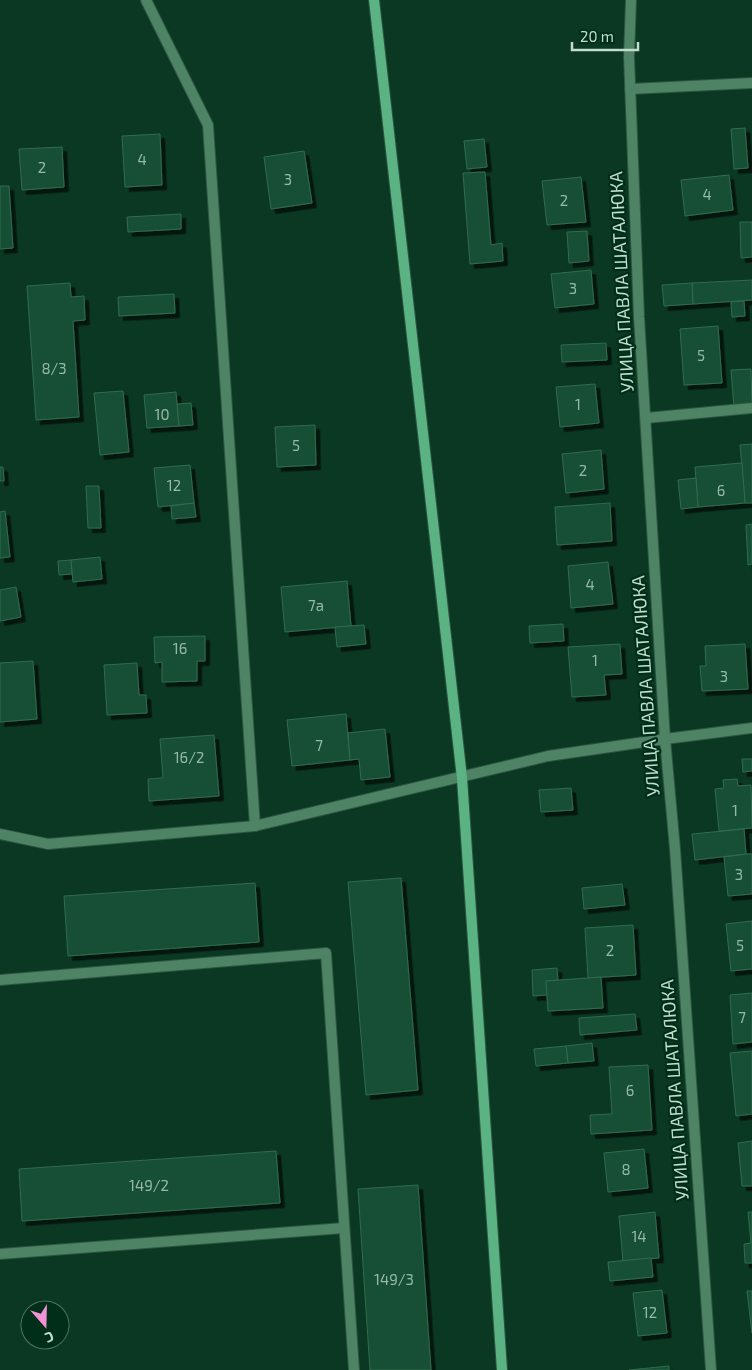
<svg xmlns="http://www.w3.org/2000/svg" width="752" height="1370" font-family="'Exo 2',sans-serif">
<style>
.building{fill:#145034;stroke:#326b4d;filter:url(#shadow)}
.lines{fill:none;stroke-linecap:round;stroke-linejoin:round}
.street-casing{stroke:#2c5641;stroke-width:12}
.secondary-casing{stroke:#2c5641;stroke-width:12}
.street{stroke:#4f8366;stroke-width:10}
.secondary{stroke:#5bb384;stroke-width:10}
.labels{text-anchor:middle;stroke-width:4.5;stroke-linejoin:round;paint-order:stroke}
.number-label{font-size:15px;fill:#96baa6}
.street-label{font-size:18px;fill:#c1decc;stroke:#002e19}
</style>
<defs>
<filter id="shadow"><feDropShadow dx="4.5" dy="4.5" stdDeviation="0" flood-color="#0009"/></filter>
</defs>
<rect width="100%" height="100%" fill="#0b3823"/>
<g class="building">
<polygon points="745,128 748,168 734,169 731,129"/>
<polygon points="160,134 162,185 125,187 122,136"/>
<polygon points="484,139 487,167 467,169 464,141"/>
<polygon points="62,147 64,187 22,190 19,149"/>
<polygon points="304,151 312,203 271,209 264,157"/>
<polygon points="485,172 491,245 502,243 503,261 470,264 463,173"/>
<polygon points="729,175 733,210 685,216 681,180"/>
<polygon points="581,177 586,222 547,225 542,181"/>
<polygon points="0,186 9,186 13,248 0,249"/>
<polygon points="181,214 181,229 128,232 127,217"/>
<polygon points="740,222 752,222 752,257 741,258"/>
<polygon points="587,231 589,261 569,263 567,232"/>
<polygon points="591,270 594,304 555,308 551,274"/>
<polygon points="752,280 752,300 693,304 692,283"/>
<polygon points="70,283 71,297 84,296 85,320 73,321 79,417 36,420 27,286"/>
<polygon points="692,283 693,304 664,306 662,285"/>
<polygon points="174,294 175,313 119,316 118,297"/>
<polygon points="744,301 745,316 732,317 731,302"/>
<polygon points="718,326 722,383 684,385 680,329"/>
<polygon points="606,343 607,360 562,362 561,345"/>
<polygon points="751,369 752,407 734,408 731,370"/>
<polygon points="595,384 599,423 560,427 556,387"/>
<polygon points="123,391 129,452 100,455 94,393"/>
<polygon points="176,392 179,426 147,428 144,395"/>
<polygon points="191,403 193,425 179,426 177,404"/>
<polygon points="315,425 316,465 277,467 275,427"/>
<polygon points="752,444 752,503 745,503 740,445"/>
<polygon points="601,450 604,489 566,493 562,454"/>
<polygon points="742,463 745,503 698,507 695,467"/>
<polygon points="190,465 194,503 158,507 154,468"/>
<polygon points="0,467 3,467 4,481 0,481"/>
<polygon points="696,478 698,507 681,509 678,480"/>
<polygon points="86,486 99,486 101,528 88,528"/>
<polygon points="194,503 196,517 172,519 171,506"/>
<polygon points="610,503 612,541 557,545 555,507"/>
<polygon points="5,511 10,557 0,558 0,512"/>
<polygon points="752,524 752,564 748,565 746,525"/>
<polygon points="100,557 102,579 73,582 71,560"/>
<polygon points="71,560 72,574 59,575 58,561"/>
<polygon points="608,562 613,604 571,608 568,566"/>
<polygon points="347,581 351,626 285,632 281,587"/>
<polygon points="16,587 21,617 0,621 0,590"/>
<polygon points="563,624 564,641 530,643 529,626"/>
<polygon points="364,625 366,644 337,647 335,627"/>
<polygon points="205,636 205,661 197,661 197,681 162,682 162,662 155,663 154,637"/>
<polygon points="620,644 622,674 604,675 606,695 572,697 568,647"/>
<polygon points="745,644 748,689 702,691 700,666 706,666 705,646"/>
<polygon points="33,661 37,719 0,722 0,663"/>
<polygon points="137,663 139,695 146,695 147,713 107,715 104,665"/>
<polygon points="346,714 350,760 292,766 287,720"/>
<polygon points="385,729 390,777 361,780 359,759 350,760 348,733"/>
<polygon points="214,735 219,796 149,801 148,779 163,778 160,739"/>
<polygon points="742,759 752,759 752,771 743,772"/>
<polygon points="737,779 738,786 751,785 752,828 719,831 715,789 724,788 723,780"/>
<polygon points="571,788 573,810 541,812 539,790"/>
<polygon points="744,829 746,854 695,860 692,834"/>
<polygon points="746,854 752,854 752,894 728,896 724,857"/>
<polygon points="401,878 418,1090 366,1095 348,882"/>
<polygon points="255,883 259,942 68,956 64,896"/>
<polygon points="622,884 625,905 584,909 582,888"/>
<polygon points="752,921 752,969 731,971 726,924"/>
<polygon points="633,925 636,975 588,978 585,928"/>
<polygon points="557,968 558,980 546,981 547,995 533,996 532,970"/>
<polygon points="601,977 603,1008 548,1011 546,981"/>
<polygon points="752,993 752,1042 733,1044 730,995"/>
<polygon points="635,1014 637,1030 580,1035 579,1018"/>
<polygon points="592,1043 594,1061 568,1063 566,1046"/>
<polygon points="566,1046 568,1063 536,1066 534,1049"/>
<polygon points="752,1051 752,1114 736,1116 730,1053"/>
<polygon points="648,1065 652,1130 591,1134 590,1115 612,1114 609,1067"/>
<polygon points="752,1141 752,1186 742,1186 738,1143"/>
<polygon points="644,1149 648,1188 608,1192 604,1153"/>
<polygon points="276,1151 280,1203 22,1221 19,1169"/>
<polygon points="418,1185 431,1370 370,1370 358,1189"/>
<polygon points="655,1212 659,1258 623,1261 619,1216"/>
<polygon points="748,1212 752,1212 752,1263 745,1263 744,1244 751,1243"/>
<polygon points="651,1258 653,1277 610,1281 608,1262"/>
<polygon points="662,1290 667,1333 638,1336 633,1293"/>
<polygon points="747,1291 752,1291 752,1333"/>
<polygon points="669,1366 669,1370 629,1370"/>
</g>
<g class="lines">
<g class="street-casing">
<g id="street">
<polyline points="146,0 208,125 255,826"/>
<polyline points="631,0 629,57 639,317 665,739 675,849 711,1370"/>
<polyline points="630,89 752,83"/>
<polyline points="646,418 752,408"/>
<polyline points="0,834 48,844 255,826 548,756 665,739 752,728"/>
<polyline points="0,980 326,953 354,1370"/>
<polyline points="0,1254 344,1228"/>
</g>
</g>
<g class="secondary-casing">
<polyline id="secondary" points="374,0 462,778 502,1370"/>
</g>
<use href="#street" class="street"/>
<use href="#secondary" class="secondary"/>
</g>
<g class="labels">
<g class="number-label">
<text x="142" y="165">4</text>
<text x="42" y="173">2</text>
<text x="288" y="185">3</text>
<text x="707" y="200">4</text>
<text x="564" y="206">2</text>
<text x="573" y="294">3</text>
<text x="701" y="361">5</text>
<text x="54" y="374">8/3</text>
<text x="578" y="410">1</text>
<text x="162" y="420">10</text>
<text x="296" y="451">5</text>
<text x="583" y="476">2</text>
<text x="174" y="491">12</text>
<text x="721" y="496">6</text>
<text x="590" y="590">4</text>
<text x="316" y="611">7а</text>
<text x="180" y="654">16</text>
<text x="595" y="666">1</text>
<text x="724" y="682">3</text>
<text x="319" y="751">7</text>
<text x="189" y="763">16/2</text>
<text x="735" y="816">1</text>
<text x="739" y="880">3</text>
<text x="740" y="951">5</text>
<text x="610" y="956">2</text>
<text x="742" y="1023">7</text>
<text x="630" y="1096">6</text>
<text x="626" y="1175">8</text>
<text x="149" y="1191">149/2</text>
<text x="639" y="1242">14</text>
<text x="394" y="1285">149/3</text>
<text x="650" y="1318">12</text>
</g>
<g class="street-label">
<text transform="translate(622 282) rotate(-93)" y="6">УЛИЦА ПАВЛА ШАТАЛЮКА</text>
<text transform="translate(646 686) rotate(-94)" y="6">УЛИЦА ПАВЛА ШАТАЛЮКА</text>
<text transform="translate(675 1090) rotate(-94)" y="6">УЛИЦА ПАВЛА ШАТАЛЮКА</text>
</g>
</g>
<g transform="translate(45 1325) rotate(160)"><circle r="24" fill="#002e19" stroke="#4d7461"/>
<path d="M0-4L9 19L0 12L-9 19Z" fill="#f291d6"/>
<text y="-8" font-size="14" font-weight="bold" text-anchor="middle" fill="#c1decc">С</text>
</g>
<path d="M572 42v8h66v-8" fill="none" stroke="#c1decc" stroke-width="2.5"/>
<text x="580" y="42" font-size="15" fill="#c1decc" stroke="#002e19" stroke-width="4" paint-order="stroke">20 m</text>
</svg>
